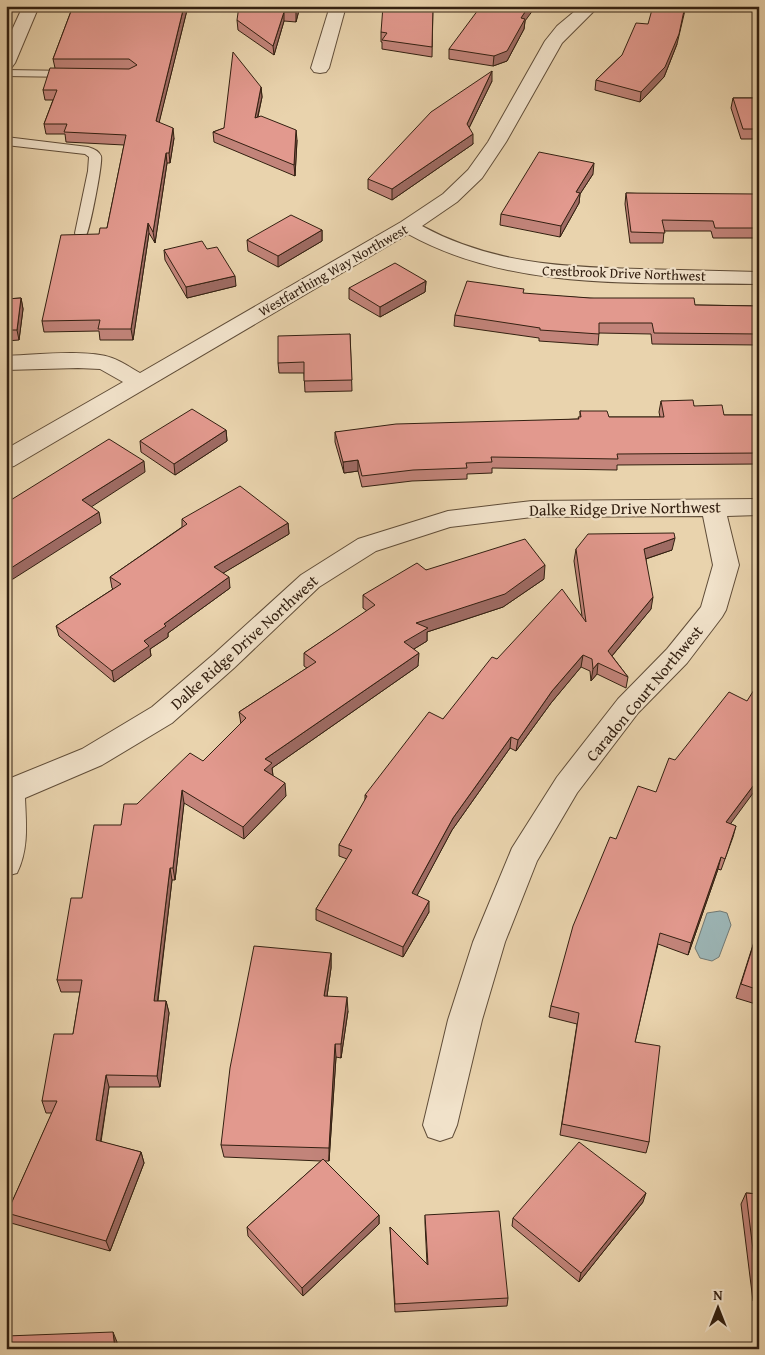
<svg xmlns="http://www.w3.org/2000/svg" width="765" height="1355" font-family="'Gentium Book Plus',serif">
<style>
.water{fill:#9cb5b5;stroke:#727973}
.lines{fill:none;stroke-linecap:round;stroke-linejoin:round}
.service-casing{stroke:#604d38;stroke-width:2}
.minor-casing{stroke:#604d38;stroke-width:2}
.service{fill:#f1e2ca;fill-rule:evenodd}
.minor{fill:#f1e2ca;fill-rule:evenodd}
.wall{fill:#c2847a;stroke:#332011}
.shaded-wall{fill:#9e6b63;stroke:#332011}
.building{fill:#e2998e;stroke:#332011}
.labels{text-anchor:middle;stroke-width:4.5;stroke-linejoin:round;paint-order:stroke}
.far-street-label{font-size:14px;fill:#332011;stroke:#f1e2ca}
.street-label{font-size:16px;fill:#332011;stroke:#f1e2ca}
</style>
<rect width="100%" height="100%" fill="#e9d3ad"/>
<filter id="stains"><feTurbulence type="fractalNoise" baseFrequency=".004" numOctaves="4"/><feColorMatrix values="0 0 0 0 .2 0 0 0 0 .09 0 0 0 0 .02 0 0 0 .5 -.17"/></filter>
<radialGradient id="worn" r=".72"><stop offset=".6" stop-color="#630" stop-opacity="0"/><stop offset="1" stop-color="#630" stop-opacity=".3"/></radialGradient>
<polygon class="water" points="720,911 727,913 731,925 719,957 712,961 700,958 695,948 707,913"/>
<g class="lines">
<g class="service-casing">
<g id="service">
<polygon points="6,70 71,71 77,74 71,77 6,76"/>
<path d="M6,137L88,147C92,148 99,151 101,156C103,162 90,229 86,236H76L75,233L88,171L89,157L85,154L6,145Z"/>
</g>
</g>
<g class="minor-casing">
<g id="minor">
<polygon points="23,6 39,6 15,63 12,67 6,68 6,43"/>
<polygon points="330,6 346,6 329,68 326,72 320,73 314,72 311,68"/>
<path d="M581,6H599L562,43L506,142L482,178L457,202L422,226C492,264 563,267 640,269C680,270 719,271 759,272V284C643,282 512,292 408,234L14,466L6,468V449L123,382L100,369L78,368L6,370V356C35,355 86,349 112,358C121,361 131,368 140,373L401,222L443,194L468,170L488,142L545,41L557,26Z"/>
<path d="M759,499V515L727,516L739,565L726,610L722,617L687,663L638,713L577,793L537,861L505,942L482,1020L457,1125L452,1137L440,1141L428,1137L423,1125L448,1020L473,942L512,848L557,777L618,699L667,649L701,607L713,565L703,516L532,517L450,527L376,551L319,587L234,668L172,723L102,765L25,798C26,823 29,849 17,873L6,876V780L82,749L152,707L214,654L301,575L358,539L448,511L532,501Z"/>
</g>
</g>
<use href="#service" class="service"/>
<use href="#minor" class="minor"/>
</g>
<g class="wall">
<polygon points="73,6 188,6 159,122 174,138 170,163 167,163 155,243 149,233 133,340 100,340 99,331 44,332 42,321 99,234 107,228 124,145 66,142 65,134 46,134 44,124 53,100 45,100 43,90 55,68 53,59"/>
<polygon points="300,6 296,22 284,21 274,55 238,30 237,20"/>
<polygon points="433,6 432,57 382,49 382,42 381,42 381,32"/>
<polygon points="525,21 524,29 507,61 493,66 449,59 449,49"/>
<polygon points="677,44 664,77 640,102 595,90 596,80 622,55"/>
<polygon points="492,81 469,128 473,144 392,200 368,189 368,179"/>
<polygon points="261,87 262,97 258,117 297,140 295,176 214,142 213,132 224,128"/>
<polygon points="733,98 759,98 759,139 741,139 731,108"/>
<polygon points="593,174 580,194 579,203 560,237 500,225 501,214"/>
<polygon points="626,193 759,199 759,238 713,238 711,231 664,231 663,243 630,243 625,204"/>
<polygon points="322,230 322,241 278,267 248,251 247,240"/>
<polygon points="207,249 236,286 187,298 165,260 164,250"/>
<polygon points="426,281 425,292 380,317 349,299 349,288"/>
<polygon points="524,294 695,305 759,306 759,345 652,344 651,334 599,333 598,345 539,341 539,338 454,326 455,315"/>
<polygon points="21,298 23,309 19,340 6,341 6,299"/>
<polygon points="350,334 352,391 305,392 304,373 279,373 278,363"/>
<polygon points="661,401 694,406 724,415 759,415 759,464 617,465 617,470 492,468 492,473 467,474 467,479 412,481 362,487 358,471 344,473 335,442 335,432 578,419 580,417 580,411 609,417 660,417 659,412"/>
<polygon points="226,430 227,441 175,475 141,452 140,441"/>
<polygon points="182,519 288,523 289,534 223,573 230,588 168,633 168,637 150,649 151,656 114,682 59,636 56,626 113,589 112,588 110,577 182,527"/>
<polygon points="576,549 672,550 646,559 651,609 612,656 628,677 626,688 597,674 591,681 590,671 581,667 551,703 516,751 510,748 452,830 417,895 429,912 403,957 316,920 316,909 347,859 339,856 339,845 365,801 365,795 443,719 497,659 582,616 574,561"/>
<polygon points="426,570 544,579 503,607 427,632 427,641 414,649 418,666 272,768 273,776 286,796 244,839 184,803 175,880 172,880 158,1001 166,1001 169,1013 160,1087 109,1087 101,1142 141,1152 144,1163 110,1251 11,1223 7,1213 52,1113 46,1113 42,1101 73,1034 80,992 61,992 57,980 82,898 121,825 137,804 203,761 241,724 239,712 307,668 304,666 304,653 367,611 363,608 363,595"/>
<polygon points="731,824 736,826 733,837 721,870 718,869 688,955 658,944 635,1042 649,1142 646,1153 560,1135 577,1024 549,1017 551,1006 616,839"/>
<polygon points="759,926 759,1005 736,998"/>
<polygon points="331,953 331,968 327,996 348,1011 341,1058 336,1057 329,1161 325,1161 379,1215 379,1224 303,1296 248,1236 247,1227 321,1161 224,1157 221,1145"/>
<polygon points="746,1193 759,1194 759,1301 753,1301 741,1204"/>
<polygon points="643,1202 579,1282 512,1226 513,1218"/>
<polygon points="425,1215 508,1298 507,1306 395,1312 390,1227 427,1264 425,1223"/>
</g>
<g class="shaded-wall">
<polygon points="184,6 188,6 157,131 156,121"/>
<polygon points="297,6 300,6 296,22 296,12"/>
<polygon points="529,6 536,6 525,21 524,29 507,61 493,66 494,56"/>
<polygon points="685,6 686,6 677,44 664,77 640,102 641,92"/>
<polygon points="284,12 284,21 274,55 273,46"/>
<polygon points="492,71 492,81 466,134 467,124"/>
<polygon points="261,87 262,97 255,128 255,118"/>
<polygon points="173,128 174,138 170,163 169,153"/>
<polygon points="296,130 297,140 295,176 294,165"/>
<polygon points="473,134 473,144 392,200 392,189"/>
<polygon points="166,153 167,163 155,243 153,232"/>
<polygon points="594,163 593,174 580,194 579,203 560,237 561,226 576,192"/>
<polygon points="148,223 149,233 133,340 131,329"/>
<polygon points="322,230 322,241 278,267 278,256"/>
<polygon points="235,276 236,286 187,298 186,287"/>
<polygon points="426,281 425,292 380,317 380,307"/>
<polygon points="21,298 23,309 19,340 17,330"/>
<polygon points="226,430 227,441 175,475 174,464"/>
<polygon points="358,460 358,471 344,473 343,462"/>
<polygon points="144,461 145,472 85,511 82,500"/>
<polygon points="99,512 101,523 13,579 6,582 6,570"/>
<polygon points="288,523 289,534 215,578 214,567"/>
<polygon points="675,538 672,550 642,560 644,549"/>
<polygon points="545,565 544,579 503,607 427,632 427,641 404,655 404,642 416,623"/>
<polygon points="229,577 230,588 168,633 168,637 150,649 151,656 114,682 112,671 144,641 164,624"/>
<polygon points="653,597 651,609 606,663 608,651"/>
<polygon points="419,653 418,666 272,768 273,776 264,770 265,759"/>
<polygon points="583,655 581,667 551,703 516,751 518,740 552,691"/>
<polygon points="598,663 597,674 591,681 593,669"/>
<polygon points="511,737 510,748 452,830 412,905 412,893 453,818"/>
<polygon points="759,778 759,785 723,834 726,822"/>
<polygon points="285,783 286,796 244,839 243,827"/>
<polygon points="182,790 184,803 175,880 173,868"/>
<polygon points="721,857 718,869 688,955 691,943"/>
<polygon points="170,868 172,880 156,1013 154,1001"/>
<polygon points="429,901 429,912 403,957 403,947"/>
<polygon points="331,953 331,968 325,1010 324,996"/>
<polygon points="347,997 348,1011 341,1058 341,1044"/>
<polygon points="166,1001 169,1013 160,1087 157,1076"/>
<polygon points="335,1044 336,1057 329,1161 329,1148"/>
<polygon points="106,1075 109,1087 99,1151 96,1140"/>
<polygon points="141,1152 144,1163 110,1251 106,1241"/>
<polygon points="646,1193 643,1202 579,1282 581,1273"/>
<polygon points="379,1215 379,1224 303,1296 302,1288"/>
<polygon points="113,1332 117,1342 117,1349 115,1349"/>
</g>
<g class="building">
<polygon points="73,6 184,6 156,121 173,128 169,153 166,153 153,232 148,223 131,329 98,329 100,320 42,321 61,235 99,234 100,228 107,228 126,135 64,132 67,124 44,124 57,90 43,90 50,68 129,69 137,65 129,59 53,59"/>
<polygon points="239,6 297,6 296,12 284,12 273,46 237,20"/>
<polygon points="383,6 433,6 432,47 382,40 387,33 381,32"/>
<polygon points="481,6 529,6 521,18 525,19 507,51 494,56 449,49"/>
<polygon points="653,6 685,6 679,34 665,67 641,92 596,80 622,55 636,23 648,24"/>
<polygon points="233,52 261,87 255,118 261,116 296,130 294,165 213,132 224,128"/>
<polygon points="492,71 467,124 473,134 392,189 368,179 431,112"/>
<polygon points="733,98 759,98 759,129 743,129"/>
<polygon points="539,152 594,163 576,192 580,193 561,226 501,214"/>
<polygon points="626,193 757,194 759,199 759,228 715,228 713,221 662,220 665,233 631,232"/>
<polygon points="291,215 322,230 278,256 247,240"/>
<polygon points="202,241 207,249 217,247 235,276 186,287 164,250"/>
<polygon points="395,263 426,281 380,307 349,288"/>
<polygon points="467,281 524,289 523,293 590,298 694,298 695,305 759,306 759,334 654,333 652,323 599,323 599,334 540,330 540,328 455,315"/>
<polygon points="21,298 17,330 6,330 6,299"/>
<polygon points="350,334 352,380 304,381 304,362 278,363 278,336"/>
<polygon points="693,400 694,406 722,405 724,415 759,415 759,453 617,454 618,459 491,457 492,462 466,463 467,468 413,470 362,476 358,460 343,462 335,432 396,424 579,419 578,417 581,417 580,411 607,411 609,417 664,417 661,401"/>
<polygon points="192,409 226,430 174,464 140,441"/>
<polygon points="109,439 144,461 82,500 99,512 11,568 6,570 6,503"/>
<polygon points="240,486 288,523 214,567 229,577 164,624 166,626 144,641 149,646 112,671 56,626 121,584 110,577 187,524 182,519"/>
<polygon points="674,533 675,538 644,549 653,597 608,651 628,677 598,663 593,669 592,659 583,655 552,691 518,740 511,737 453,818 412,893 429,901 403,947 316,909 352,850 339,845 367,796 365,795 429,712 443,719 492,657 497,659 562,589 586,622 576,549 588,534"/>
<polygon points="525,539 545,565 505,594 416,623 428,628 404,642 419,653 265,759 272,763 264,770 285,783 243,827 182,790 173,868 170,868 154,1001 166,1001 157,1076 106,1075 96,1140 141,1152 106,1241 7,1213 57,1101 42,1101 54,1034 73,1034 82,980 57,980 71,898 82,898 94,825 121,825 124,804 137,804 190,753 203,761 246,718 239,712 316,662 304,653 375,605 363,595 417,563 426,570"/>
<polygon points="759,682 759,778 726,822 736,826 725,859 721,857 691,943 660,933 635,1042 660,1046 649,1142 562,1124 579,1013 551,1006 573,926 610,837 616,839 638,786 656,792 669,758 675,760 729,692 747,701"/>
<polygon points="759,927 759,990 741,984"/>
<polygon points="254,946 331,953 324,996 347,997 341,1044 335,1044 329,1148 221,1145 230,1068"/>
<polygon points="579,1142 646,1193 581,1273 513,1218"/>
<polygon points="323,1159 379,1215 302,1288 247,1227"/>
<polygon points="746,1193 759,1194 759,1290 758,1290"/>
<polygon points="499,1211 508,1298 395,1304 390,1227 428,1265 425,1215"/>
<polygon points="113,1332 115,1349 6,1349 6,1336"/>
</g>
<g class="labels">
<g class="far-street-label">
<text transform="translate(333 270) rotate(-30)" y="5">Westfarthing Way Northwest</text>
<text transform="translate(624 273) rotate(2)" y="5">Crestbrook Drive Northwest</text>
</g>
<g class="street-label">
<text transform="translate(625 508) rotate(-1)" y="6">Dalke Ridge Drive Northwest</text>
<text transform="translate(244 642) rotate(-42)" y="6">Dalke Ridge Drive Northwest</text>
<text transform="translate(644 693) rotate(-50)" y="6">Caradon Court Northwest</text>
</g>
</g>
<rect width="765" height="1355" fill="none" stroke="#e9d3ad" stroke-width="25"/>
<rect x="8" y="8" width="750" height="1340" fill="none" stroke="#332011" stroke-width="2.5"/>
<rect x="12" y="12" width="740" height="1330" fill="none" stroke="#332011"/>
<g transform="translate(718 1308)" stroke="#f1e2ca" stroke-width="4" paint-order="stroke">
<path d="M0-4L9 19L0 12L-9 19Z" fill="#332011"/>
<text y="-8" font-size="14" font-weight="bold" text-anchor="middle" fill="#332011">N</text>
</g>
<rect width="100%" height="100%" filter="url(#stains)"/>
<rect width="100%" height="100%" fill="url(#worn)"/>
</svg>
